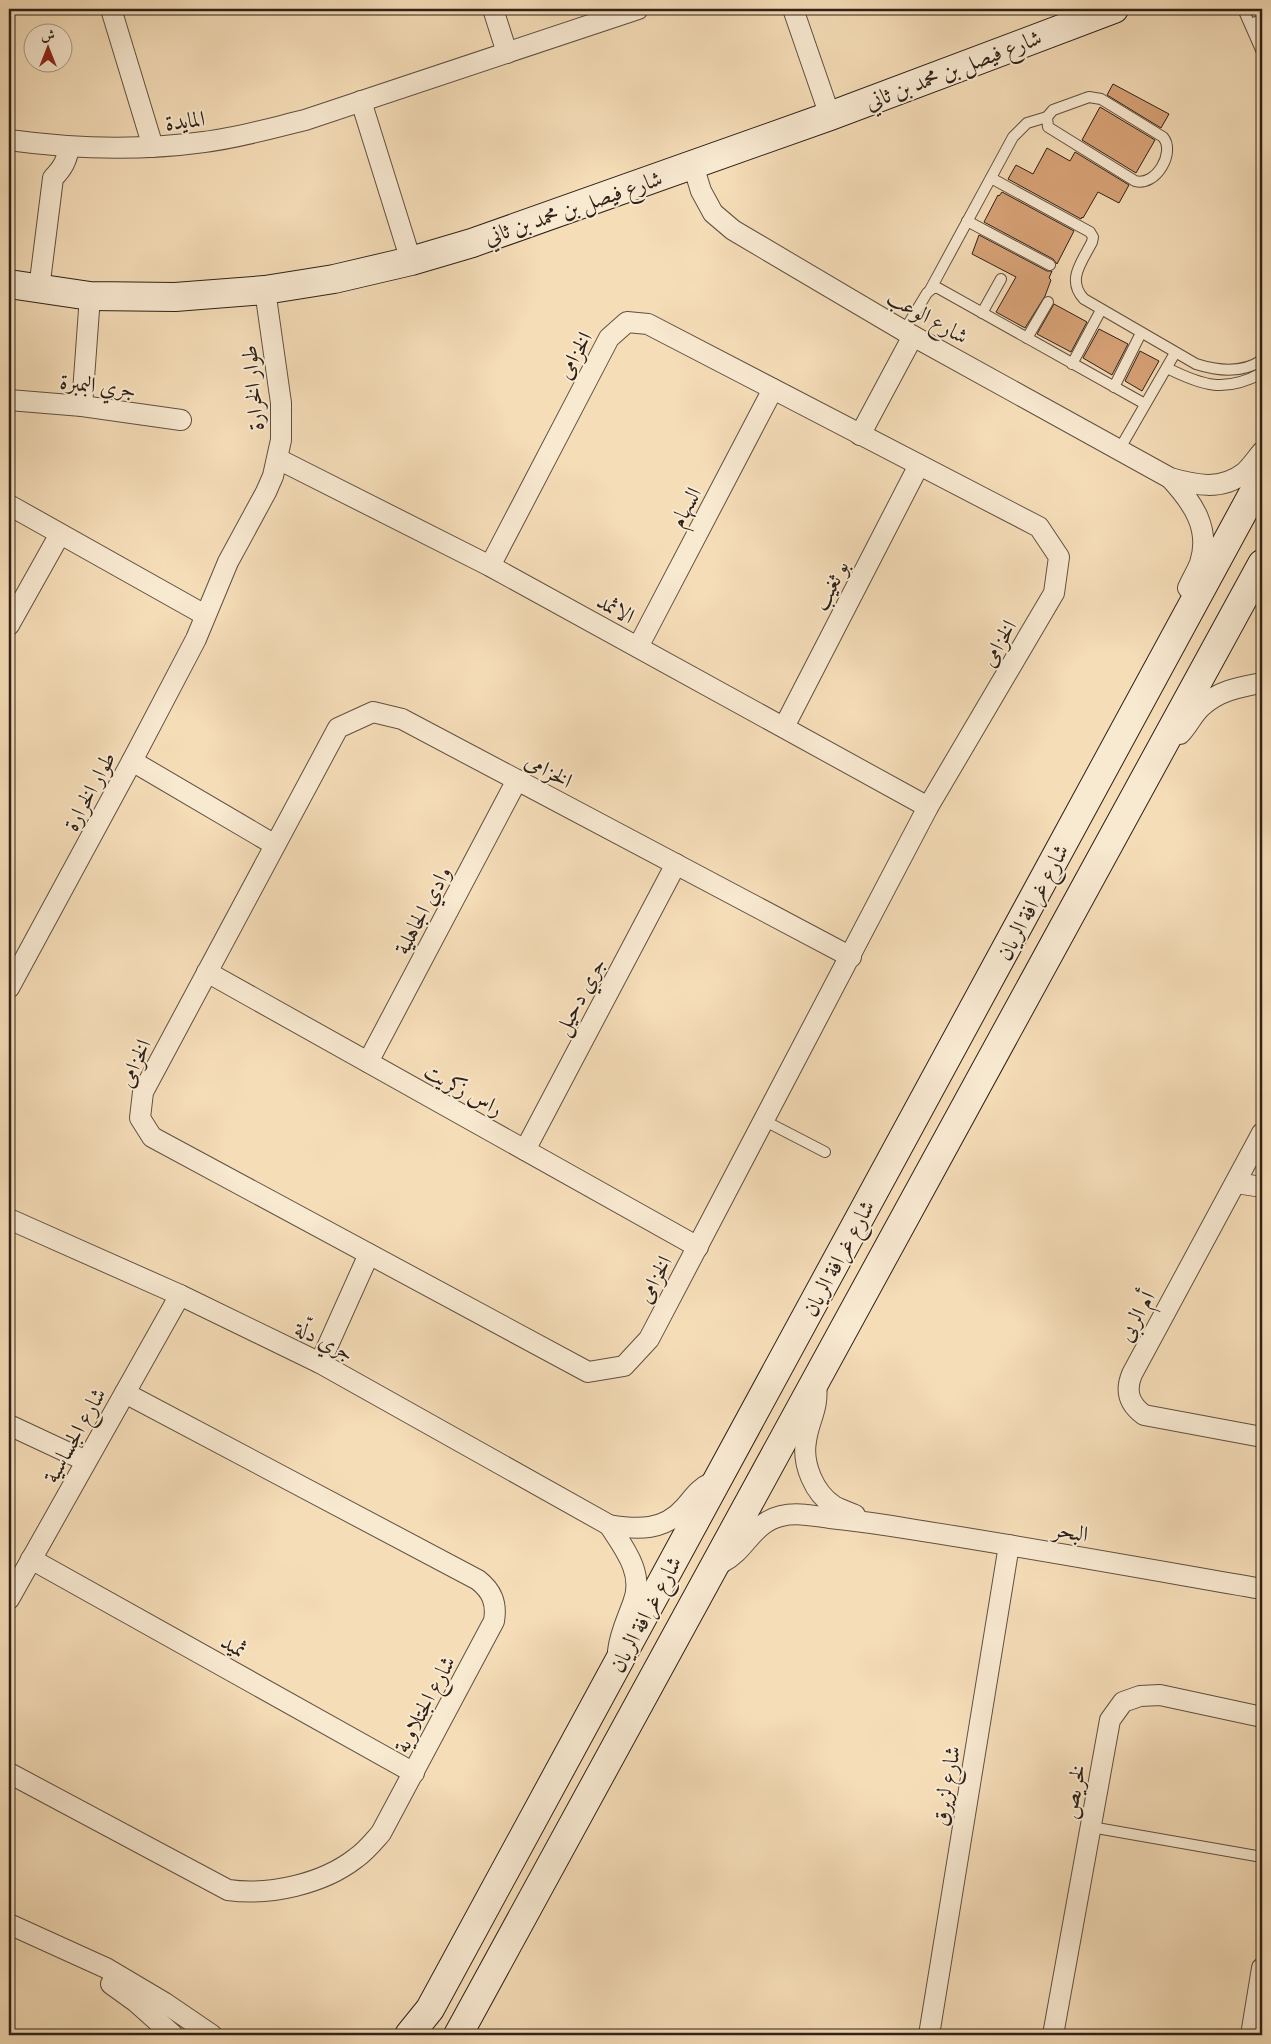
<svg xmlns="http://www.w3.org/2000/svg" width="1271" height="2044" font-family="'EB Garamond',Amiri,serif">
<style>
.building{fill:#d8a378;stroke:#2f2118}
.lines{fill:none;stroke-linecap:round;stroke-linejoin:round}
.lane-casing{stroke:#605040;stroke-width:12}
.street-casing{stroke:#605040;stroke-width:22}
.secondary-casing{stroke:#2f2118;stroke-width:30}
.lane{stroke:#f8e9d1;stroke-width:10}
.street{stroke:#f8e9d1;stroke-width:20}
.secondary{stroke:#f8e9d1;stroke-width:28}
.labels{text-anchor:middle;stroke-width:4;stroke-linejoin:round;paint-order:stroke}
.street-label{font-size:22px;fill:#2f2118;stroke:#f8e9d1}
</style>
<rect width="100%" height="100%" fill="#f5ddb8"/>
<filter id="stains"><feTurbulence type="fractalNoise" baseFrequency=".004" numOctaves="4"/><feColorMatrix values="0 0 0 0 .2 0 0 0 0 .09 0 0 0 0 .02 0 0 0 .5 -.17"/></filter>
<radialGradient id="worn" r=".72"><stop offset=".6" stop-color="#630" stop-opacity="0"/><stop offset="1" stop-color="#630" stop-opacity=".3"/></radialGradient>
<g class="building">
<polygon points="1113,84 1169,114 1161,128 1107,95"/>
<polygon points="1100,107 1155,140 1136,173 1082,140"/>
<polygon points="1047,148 1070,161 1075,152 1129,185 1119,203 1098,192 1083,218 1082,217 1081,219 1008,179 1016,165 1033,174"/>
<polygon points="1002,192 1074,231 1057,264 1053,259 984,222 998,195 999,196"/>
<polygon points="979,235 1047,271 1052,271 1049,278 1051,280 1045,296 1025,328 996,312 1016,277 972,254"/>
<polygon points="1054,304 1087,322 1071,352 1037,334"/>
<polygon points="1099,329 1128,344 1112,375 1083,358"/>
<polygon points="1140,351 1159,361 1142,391 1125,381"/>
</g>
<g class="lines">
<g class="lane-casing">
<g id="lane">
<polyline points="1243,9 1262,52"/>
<polyline points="1250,24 1262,20"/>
<path d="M1089,97L1101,99L1163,137C1176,152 1156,187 1135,181L1048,127L1047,117L1053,110Z"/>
<path d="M991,178L1090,232L1093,237L1092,242C1082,262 1066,280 1084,299L1196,364C1218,371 1242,374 1262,360"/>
<polyline points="967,221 1050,265"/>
<polyline points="930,290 1013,137 1027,123 1047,117"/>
<polyline points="982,313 1001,279"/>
<polyline points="904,331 927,293 933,288 938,288 1145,404"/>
<polyline points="1027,338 1048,302"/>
<polyline points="1072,364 1101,310"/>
<path d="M1167,368C1203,386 1225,393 1262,373"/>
<polyline points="1114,387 1141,333"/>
<polyline points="1119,450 1175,353"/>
<polyline points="765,1121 825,1152"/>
<polyline points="1091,1827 1262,1857"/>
</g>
</g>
<g class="street-casing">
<g id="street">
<polyline points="111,9 153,147"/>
<polyline points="493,9 507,53"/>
<polyline points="793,9 830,116"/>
<polyline points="361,101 411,261"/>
<path d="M9,140C74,149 138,151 204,142C238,138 272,128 305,120L638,9"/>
<path d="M693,165L701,191L713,213L733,230L904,331L1170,478C1195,485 1221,491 1244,473C1251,467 1256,459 1262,452"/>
<path d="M39,289L53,178C63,168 67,160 69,147"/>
<polyline points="9,400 82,406 181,420"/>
<polyline points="82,406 90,296"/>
<polyline points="860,435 913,336"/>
<polyline points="278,459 490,566 928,807"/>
<path d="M1171,479C1193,503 1211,529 1200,563C1197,571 1192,579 1188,588"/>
<polyline points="9,505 205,615"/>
<polyline points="490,566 609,338 627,322 648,324 1039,527 1059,557 1054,593 928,807 649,1339 624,1366 588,1372 152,1137 140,1118 143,1092 338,728 373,712 402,719 851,957"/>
<polyline points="9,625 60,534"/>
<polyline points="638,647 773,389"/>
<polyline points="784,727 919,465"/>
<path d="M1180,734C1188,726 1192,716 1200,708C1217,691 1239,687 1262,683"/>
<polyline points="132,761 275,845"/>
<polyline points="207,972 698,1247"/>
<polyline points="9,988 132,761 196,639 228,562 266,492 273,476 281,440 281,403 265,290"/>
<polyline points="368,1062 517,780"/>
<path d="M1262,1133L1132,1374C1125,1391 1129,1404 1144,1415L1262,1437"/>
<polyline points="525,1150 676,864"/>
<polyline points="1236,1183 1262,1187"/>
<path d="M9,1219L180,1295L320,1363L609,1525C638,1530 664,1531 685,1507C693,1498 699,1488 711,1483"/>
<polyline points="320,1363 369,1254"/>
<path d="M816,1384C819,1409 809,1419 806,1441C802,1464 814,1493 834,1506C841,1510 849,1512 855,1515"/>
<polyline points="9,1425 86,1461"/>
<path d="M609,1525C624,1548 645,1574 633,1603C627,1620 620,1633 618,1651"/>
<polyline points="31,1559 414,1773"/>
<path d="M723,1562C746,1550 752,1523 781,1516C797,1512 814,1516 830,1518C859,1521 887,1525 916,1530C1031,1548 1147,1569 1262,1589"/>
<polyline points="9,1599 180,1295"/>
<path d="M9,1773L228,1890C269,1896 323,1884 356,1858C366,1851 373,1842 381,1833L494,1621C497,1603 492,1591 478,1580L125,1393"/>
<polyline points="9,1924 106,1968 165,2003 212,2035"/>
<polyline points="111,1984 136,2002 173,2035"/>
<polyline points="929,2035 1009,1545"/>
<polyline points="1053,2035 1110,1720 1123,1702 1140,1696 1160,1695 1262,1717"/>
<polyline points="1251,2035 1262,1968"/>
</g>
</g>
<g class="secondary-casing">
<g id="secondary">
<polyline points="9,284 90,296 175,297 265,290 334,279 411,261 472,243 830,116 1114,9"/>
<polyline points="409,2035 430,2009 1262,477"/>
<polyline points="458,2035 1262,564"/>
</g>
</g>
<use href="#lane" class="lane"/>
<use href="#street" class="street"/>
<use href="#secondary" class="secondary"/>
</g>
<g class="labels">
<g class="street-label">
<text transform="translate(953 69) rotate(-21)" y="8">شارع فيصل بن محمد بن ثاني</text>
<text transform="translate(185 120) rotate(-7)" y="8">المايدة</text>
<text transform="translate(573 207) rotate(-19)" y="8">شارع فيصل بن محمد بن ثاني</text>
<text transform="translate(928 316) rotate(29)" y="8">شارع الوعب</text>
<text transform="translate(574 355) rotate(-61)" y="8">الخزامى</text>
<text transform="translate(98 385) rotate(7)" y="8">جري البمبرة</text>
<text transform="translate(252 388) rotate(-95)" y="8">طوار الخرارة</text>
<text transform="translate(685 507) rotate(-62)" y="8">السهام</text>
<text transform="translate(830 585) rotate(-63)" y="8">بو ثغيب</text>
<text transform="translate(616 608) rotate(29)" y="8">الاثمد</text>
<text transform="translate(998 643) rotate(-60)" y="8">الخزامى</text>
<text transform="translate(549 770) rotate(28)" y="8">الخزامى</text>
<text transform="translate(89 791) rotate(-62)" y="8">طوار الخرارة</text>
<text transform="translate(1032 902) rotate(-62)" y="8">شارع غرافة الريان</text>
<text transform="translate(422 910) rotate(-62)" y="8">وادي الجاهلية</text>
<text transform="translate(579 996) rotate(-62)" y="8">جري دحيل</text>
<text transform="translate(134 1063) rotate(-66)" y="8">الخزامى</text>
<text transform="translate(464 1089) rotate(29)" y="8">راس زكريت</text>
<text transform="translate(838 1258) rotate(-62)" y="8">شارع غرافة الريان</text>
<text transform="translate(654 1279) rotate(-62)" y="8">الخزامى</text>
<text transform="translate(1136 1316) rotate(-61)" y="8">أم الربى</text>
<text transform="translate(325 1340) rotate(27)" y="8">جري دلّة</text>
<text transform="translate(74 1435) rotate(-61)" y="8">شارع الجساسية</text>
<text transform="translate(1071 1531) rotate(10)" y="8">البحر</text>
<text transform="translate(645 1614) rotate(-62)" y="8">شارع غرافة الريان</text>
<text transform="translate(234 1645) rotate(29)" y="8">ثميد</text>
<text transform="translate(424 1704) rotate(-62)" y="8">شارع الجتلاوية</text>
<text transform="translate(946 1786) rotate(-81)" y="8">شارع لزيرق</text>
<text transform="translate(1073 1792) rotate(-80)" y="8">لخريص</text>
</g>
</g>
<rect width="1271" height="2044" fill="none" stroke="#f5ddb8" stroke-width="30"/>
<rect x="10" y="10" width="1251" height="2024" fill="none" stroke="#2f2118" stroke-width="2.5"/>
<rect x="15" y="15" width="1241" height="2014" fill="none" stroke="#2f2118"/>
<g transform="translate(48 48)"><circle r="24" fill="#f8e9d1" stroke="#a89987"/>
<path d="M0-4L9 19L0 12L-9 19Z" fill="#8f2418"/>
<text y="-8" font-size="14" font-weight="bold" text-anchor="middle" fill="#2f2118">ش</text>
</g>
<rect width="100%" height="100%" filter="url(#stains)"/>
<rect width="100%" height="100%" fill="url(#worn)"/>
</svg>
